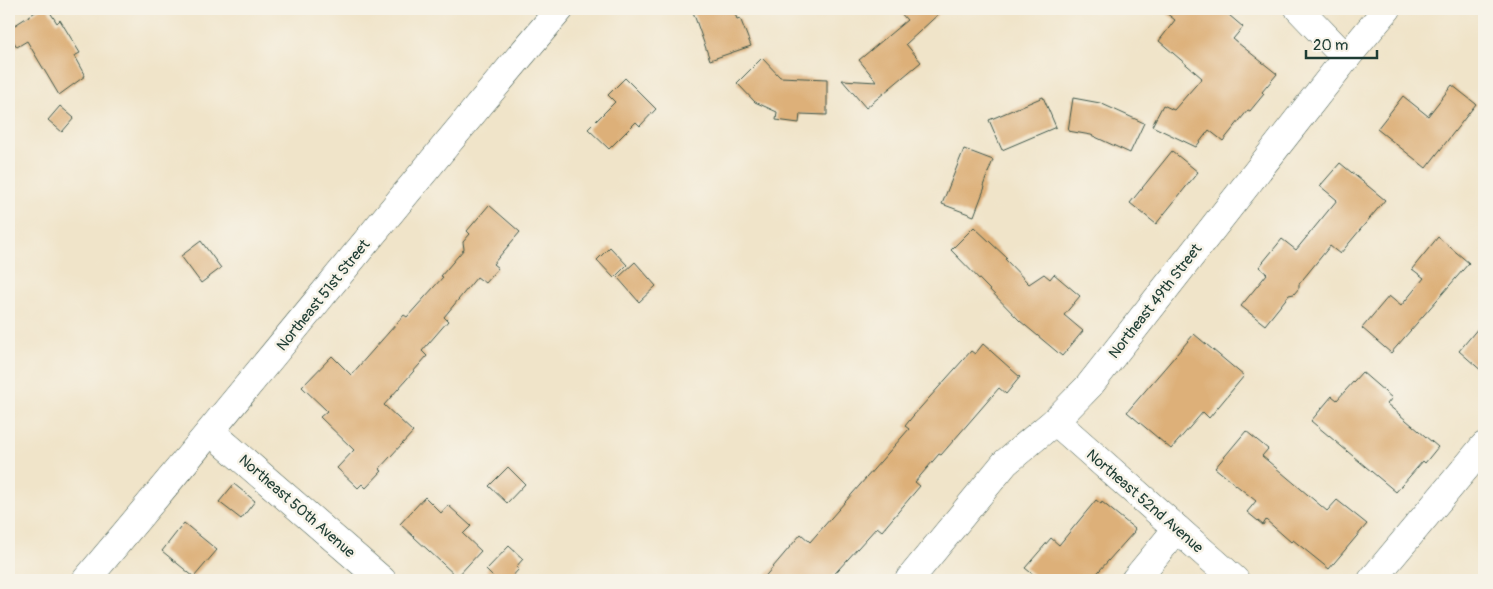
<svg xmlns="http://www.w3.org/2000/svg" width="1493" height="589" font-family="Pangolin,sans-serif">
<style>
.building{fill:#ddb079}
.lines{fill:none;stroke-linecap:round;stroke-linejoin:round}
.minor-casing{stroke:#3e564a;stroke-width:29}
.minor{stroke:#fff;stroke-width:28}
.labels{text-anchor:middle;stroke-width:5;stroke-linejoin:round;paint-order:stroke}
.street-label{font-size:15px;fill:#1f3d34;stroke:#f7f3e8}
</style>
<rect width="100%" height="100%" fill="#f7f3e8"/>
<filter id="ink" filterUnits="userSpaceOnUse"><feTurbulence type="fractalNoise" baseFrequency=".02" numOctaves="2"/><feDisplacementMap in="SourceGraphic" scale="10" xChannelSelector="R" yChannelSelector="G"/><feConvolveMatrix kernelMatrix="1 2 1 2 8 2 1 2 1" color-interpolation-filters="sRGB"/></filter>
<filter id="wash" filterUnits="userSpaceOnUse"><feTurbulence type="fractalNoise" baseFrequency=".0096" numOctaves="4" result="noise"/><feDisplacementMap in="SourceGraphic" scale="20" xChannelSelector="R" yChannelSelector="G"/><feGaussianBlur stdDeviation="1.12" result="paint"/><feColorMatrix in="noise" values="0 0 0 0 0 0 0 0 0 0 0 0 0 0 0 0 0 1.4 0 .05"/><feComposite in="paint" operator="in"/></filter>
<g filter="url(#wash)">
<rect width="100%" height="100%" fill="#f0e4c9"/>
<g id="blocks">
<g class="building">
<polygon points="40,9 48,9 57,23 60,20 80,53 74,56 85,76 59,95 27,41 17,47 9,34 9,29"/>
<polygon points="692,9 733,9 737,19 740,18 751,46 710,60"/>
<polygon points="897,9 944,9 906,44 921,62 866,108 842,80 877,82 859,60 907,20"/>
<polygon points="1161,9 1222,9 1243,27 1233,39 1277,74 1262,92 1264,94 1250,111 1248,110 1223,141 1209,130 1196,147 1152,126 1163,105 1174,110 1202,78 1159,41 1175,20"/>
<polygon points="762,58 780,77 827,79 827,115 800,114 799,123 776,120 777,112 755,102 737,83"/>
<polygon points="625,78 656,109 640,126 636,122 609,149 588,129 615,102 608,95"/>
<polygon points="1452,85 1476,104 1426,168 1377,129 1403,96 1428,116"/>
<polygon points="1043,97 1056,127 1002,150 989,120"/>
<polygon points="1073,98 1100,103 1144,123 1130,153 1091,135 1068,131"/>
<polygon points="60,106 74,118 62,132 48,120"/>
<polygon points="964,149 993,160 983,186 985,187 974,216 942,204"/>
<polygon points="1172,151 1198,172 1156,224 1130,203"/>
<polygon points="1340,163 1385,200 1340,254 1330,246 1299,284 1299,288 1294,294 1289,295 1265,325 1241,306 1267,274 1259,267 1282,239 1296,250 1337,200 1320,186"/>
<polygon points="489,205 520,232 493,264 498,268 485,283 477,277 444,317 448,321 422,351 427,356 384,405 413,432 379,469 382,471 366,488 362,484 358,488 337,468 354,450 320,417 327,411 302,387 332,356 351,375 404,315 407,317 443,277 441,276 464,249 463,242 470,234 467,231"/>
<polygon points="974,227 1007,258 1005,259 1029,284 1044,274 1050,279 1054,274 1080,296 1064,315 1083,331 1062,356 1020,321 951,250"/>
<polygon points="1438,237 1469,263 1391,353 1362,328 1389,296 1401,306 1424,278 1412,269"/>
<polygon points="201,241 221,268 201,283 181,256"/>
<polygon points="610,247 627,265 614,278 597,260"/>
<polygon points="635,262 656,286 639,302 618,278"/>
<polygon points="1484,321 1484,373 1459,351"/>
<polygon points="1194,334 1244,376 1209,418 1203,412 1171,449 1127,412"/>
<polygon points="983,344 1020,377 1006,394 999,388 941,455 939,454 915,482 920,486 882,531 877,527 829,580 762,580 801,534 810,542 909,429 905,426 913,416 971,351 975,354"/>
<polygon points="1362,372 1392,398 1387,404 1438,447 1425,463 1423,461 1396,492 1311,421 1332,396 1337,400"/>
<polygon points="1246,431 1268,449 1262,456 1327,511 1337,500 1367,524 1329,569 1293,540 1291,542 1266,520 1263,525 1247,512 1256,501 1215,468"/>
<polygon points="508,467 525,484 507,503 489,486"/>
<polygon points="234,484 255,501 241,519 219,502"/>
<polygon points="425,497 441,513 448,505 471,526 463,534 481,551 457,577 400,524"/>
<polygon points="1096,500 1101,504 1102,502 1135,529 1133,532 1134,532 1091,580 1040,580 1025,568 1051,538 1059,545"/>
<polygon points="184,523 217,550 194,577 162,551"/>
<polygon points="509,546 523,559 516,567 519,569 509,580 496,580 486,570"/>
</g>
</g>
</g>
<g filter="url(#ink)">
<use href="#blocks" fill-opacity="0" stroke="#3e564a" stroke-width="1"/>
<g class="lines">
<g class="minor-casing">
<g id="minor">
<polyline points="1299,9 1346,58"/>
<polyline points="1055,421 1235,580"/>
<polyline points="211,432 382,580"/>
<path d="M86,580C246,391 400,197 560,9"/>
<polyline points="909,580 1005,463 1055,421 1089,386 1346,58 1387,9"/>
<polyline points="1135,580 1177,529"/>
<polyline points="1372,580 1484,446"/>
</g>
</g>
<use href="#minor" class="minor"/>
</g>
</g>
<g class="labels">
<g class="street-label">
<text transform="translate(323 295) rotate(-51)" y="5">Northeast 51st Street</text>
<text transform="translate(1155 301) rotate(-52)" y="5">Northeast 49th Street</text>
<text transform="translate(1145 501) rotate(41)" y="5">Northeast 52nd Avenue</text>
<text transform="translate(297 506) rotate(41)" y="5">Northeast 50th Avenue</text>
</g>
</g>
<rect width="1493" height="589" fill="none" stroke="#f7f3e8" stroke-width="30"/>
<path d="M1306 50v8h71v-8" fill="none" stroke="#1f3d34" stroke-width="2.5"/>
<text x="1313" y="50" font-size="15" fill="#1f3d34" stroke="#f7f3e8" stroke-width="4" paint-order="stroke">20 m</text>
</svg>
